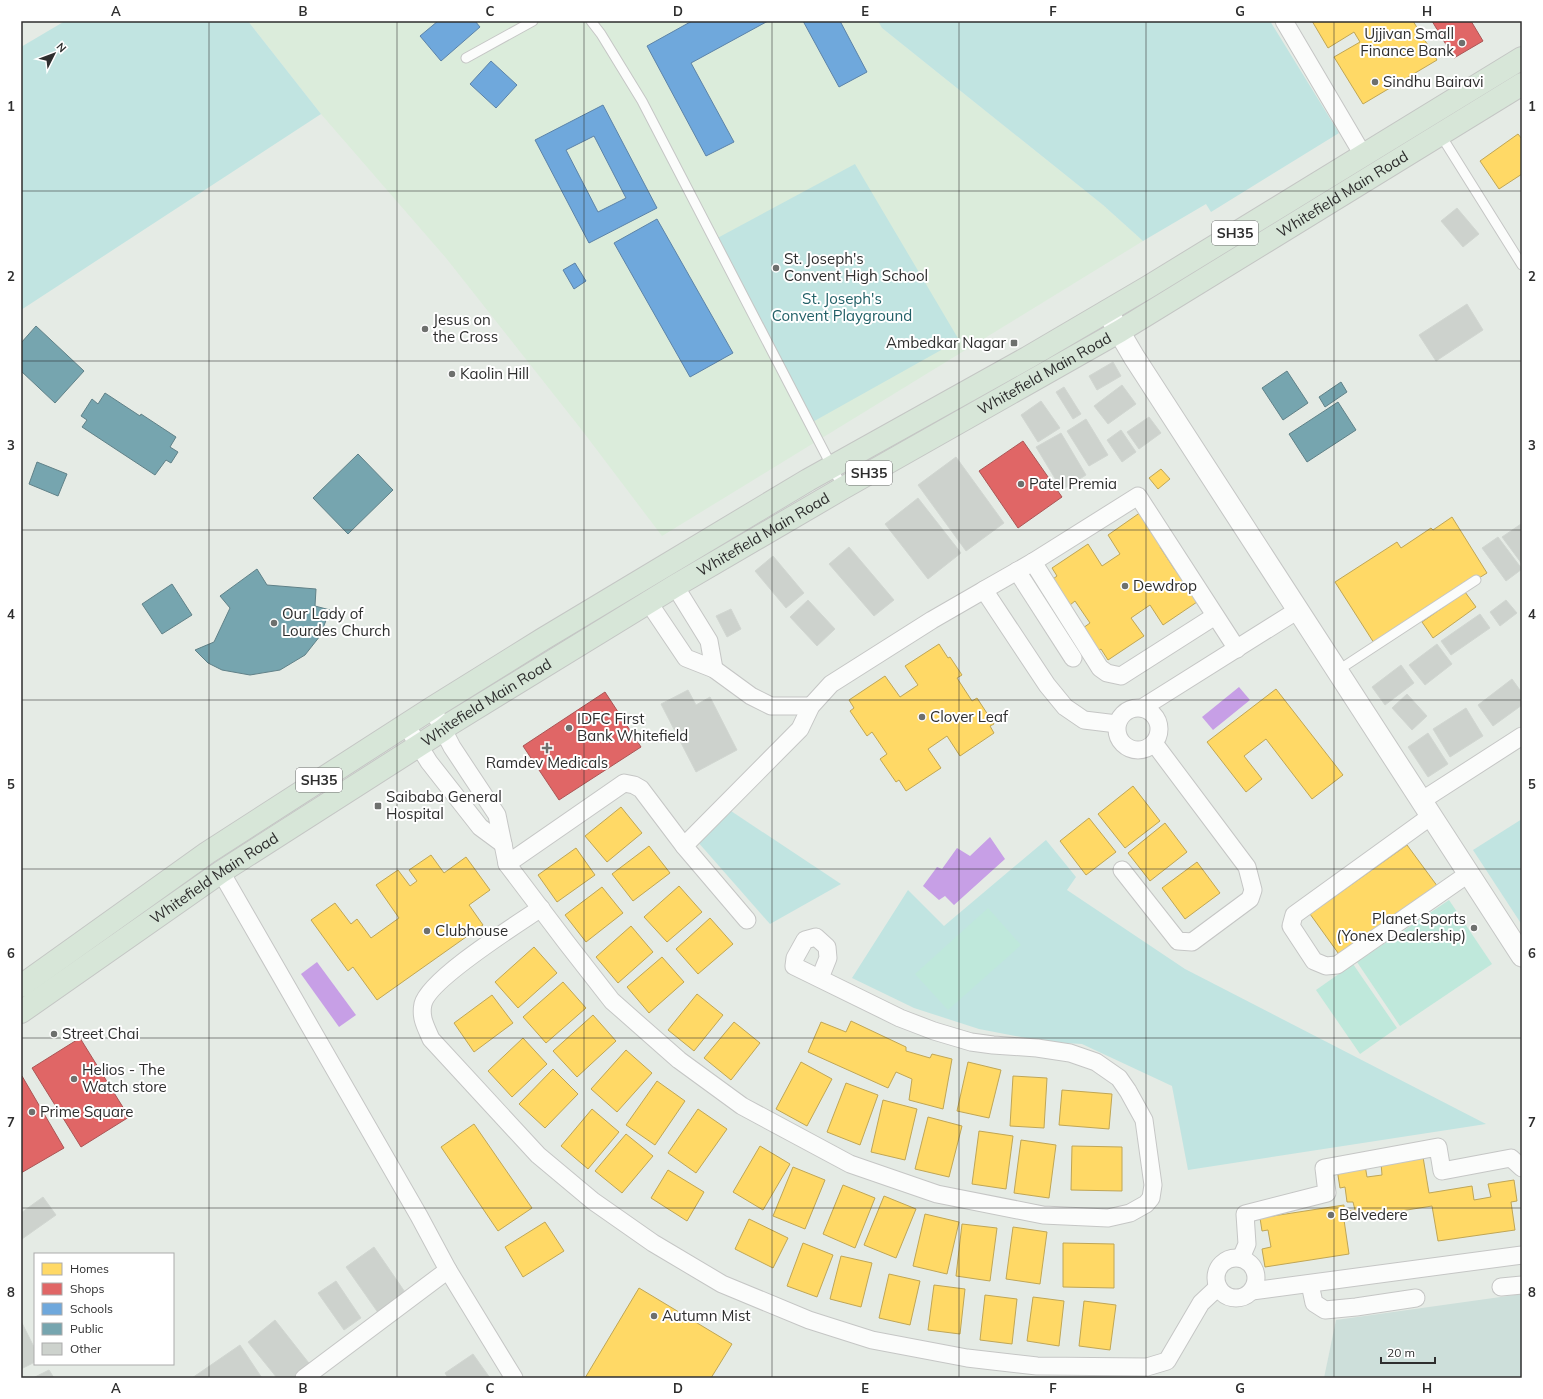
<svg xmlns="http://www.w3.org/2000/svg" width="1543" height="1399" font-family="Mulish,sans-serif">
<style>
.education{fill:#dbecdb}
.green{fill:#c1e4e1}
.cemetery{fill:#cddfda}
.pitch{fill:#bfe8db}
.water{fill:#c79fe6}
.homes{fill:#ffd966;stroke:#c0a655}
.shops{fill:#e06666;stroke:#ab5555}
.schools{fill:#6fa8dc;stroke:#5c83a8;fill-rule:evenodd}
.public{fill:#76a5af;stroke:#608188}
.building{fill:#cdd2cd;stroke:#d1d6d1}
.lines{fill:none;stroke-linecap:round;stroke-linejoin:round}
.service-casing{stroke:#c5c6c5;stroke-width:11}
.minor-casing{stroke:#c5c6c5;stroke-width:19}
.tertiary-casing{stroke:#c5c6c5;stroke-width:23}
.primary-casing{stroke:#c4c6c4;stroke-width:24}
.service{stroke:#fbfcfb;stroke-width:9}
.minor{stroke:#fbfcfb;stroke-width:17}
.tertiary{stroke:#fbfcfb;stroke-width:21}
.primary{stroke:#d7e6d8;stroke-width:22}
.grid{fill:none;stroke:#2e2e2e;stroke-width:1;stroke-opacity:0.55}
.poi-dot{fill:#6e706e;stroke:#fff;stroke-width:1.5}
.labels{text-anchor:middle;stroke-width:4;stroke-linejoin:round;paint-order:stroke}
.shield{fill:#fff;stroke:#6d6d6d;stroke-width:1}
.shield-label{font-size:14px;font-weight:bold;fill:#2e2e2e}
.poi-label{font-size:15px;fill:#2e2e2e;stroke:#fff;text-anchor:start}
.street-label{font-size:15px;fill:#2e2e2e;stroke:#fff}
.park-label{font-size:15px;fill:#216067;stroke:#fff}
.neatline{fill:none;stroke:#2e2e2e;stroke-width:1.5}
.grid-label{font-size:13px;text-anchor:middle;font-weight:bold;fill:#2e2e2e}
</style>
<rect width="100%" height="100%" fill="#e5ebe5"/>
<polygon class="education" points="248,21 878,21 882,28 1103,205 1143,241 662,536 581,429 446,258 321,114"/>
<g class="green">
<polygon points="65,21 248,21 321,114 21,310 21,47"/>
<polygon points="878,21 1270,21 1339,133 1211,212 1206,204 1143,241 1103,205 882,28"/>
<polygon points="855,164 959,340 809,424 710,242"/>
<polygon points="731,811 841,884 770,924 697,841"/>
<polygon points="1522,819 1522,925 1473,850"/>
<polygon points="1046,840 1076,877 1067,890 1185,969 1486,1124 1188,1170 1172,1086 1082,1044 1047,1042 979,1029 914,1008 852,978 908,890 944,926"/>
</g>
<polygon class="cemetery" points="1522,1294 1522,1378 1324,1378 1336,1320"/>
<g class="pitch">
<polygon points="1449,900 1492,964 1400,1026 1357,962"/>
<polygon points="988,908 1021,945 948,1010 915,974"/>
<polygon points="1353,964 1397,1028 1360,1054 1316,990"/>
</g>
<g class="water">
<polygon points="1239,687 1250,700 1213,730 1202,717"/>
<polygon points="990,837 1005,859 954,905 945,896 939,900 923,886 937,867 942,869 957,848 970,856"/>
<polygon points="317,962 356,1015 339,1027 301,974"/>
</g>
<g class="homes">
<polygon points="1312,21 1413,21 1437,60 1363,104 1334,57 1360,42 1354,32 1328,48"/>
<polygon points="1518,134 1522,139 1522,174 1499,189 1480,161"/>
<polygon points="1161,469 1170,479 1158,489 1149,478"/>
<polygon points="1141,512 1165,544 1160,547 1175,570 1179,567 1197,602 1163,625 1150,605 1131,618 1144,636 1108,660 1101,649 1098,651 1083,628 1090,623 1075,601 1070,605 1053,579 1057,576 1052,568 1088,544 1102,566 1120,554 1108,535"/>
<polygon points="1452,517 1487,573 1374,643 1335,582 1397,542 1401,548 1431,528 1433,530"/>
<polygon points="1465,592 1476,607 1433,638 1422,622"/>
<polygon points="939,644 948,658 950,657 962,675 957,678 972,701 977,698 994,724 990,726 994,733 960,756 947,736 928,749 941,768 906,791 899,780 896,782 880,759 887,754 872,732 867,736 850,711 854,708 849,700 885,676 900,697 918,685 905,666"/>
<polygon points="1276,689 1343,775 1312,799 1266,739 1244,756 1262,779 1246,792 1207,742"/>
<polygon points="1133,786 1160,821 1125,848 1098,814"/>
<polygon points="621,807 642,833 607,862 585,836"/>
<polygon points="1089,818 1116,852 1086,875 1060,841"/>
<polygon points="1165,823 1187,852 1150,881 1128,853"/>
<polygon points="1407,845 1438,887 1341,957 1310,914"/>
<polygon points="649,846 670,873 633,901 612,874"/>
<polygon points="576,848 595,875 557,902 538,875"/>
<polygon points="431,855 444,873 466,857 490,890 469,905 483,925 377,1000 353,967 348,971 311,920 335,903 351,924 357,919 371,938 399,918 376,885 398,870 410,886 417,881 409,870"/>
<polygon points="1197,862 1220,893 1185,919 1162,888"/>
<polygon points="679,886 702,912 667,942 644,917"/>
<polygon points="602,887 623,913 586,942 565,915"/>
<polygon points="710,918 733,944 698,974 676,949"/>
<polygon points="631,926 653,952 618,983 596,957"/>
<polygon points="534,947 557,973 518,1008 495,982"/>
<polygon points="662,957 684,982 649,1013 627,987"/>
<polygon points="563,982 586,1008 546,1043 523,1017"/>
<polygon points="697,994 723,1015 694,1051 668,1030"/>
<polygon points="492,995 513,1023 474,1052 454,1023"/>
<polygon points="593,1015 616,1041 577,1077 553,1051"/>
<polygon points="851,1021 906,1047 906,1051 930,1058 932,1054 952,1059 943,1109 909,1100 912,1079 896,1072 888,1088 808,1052 821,1022 846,1032"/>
<polygon points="734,1022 760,1043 731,1080 704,1058"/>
<polygon points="523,1038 547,1064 512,1097 488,1071"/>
<polygon points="626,1050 652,1073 617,1112 591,1089"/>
<polygon points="801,1062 832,1079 807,1126 776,1109"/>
<polygon points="968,1062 1001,1070 989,1118 957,1111"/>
<polygon points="553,1069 578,1094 545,1128 519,1104"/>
<polygon points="1013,1076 1047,1078 1044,1128 1010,1126"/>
<polygon points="657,1081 685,1101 655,1145 626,1125"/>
<polygon points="846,1083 878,1095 860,1145 827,1132"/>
<polygon points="1062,1090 1112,1094 1109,1129 1059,1125"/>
<polygon points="883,1100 917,1109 905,1160 871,1152"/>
<polygon points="592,1109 619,1132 588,1169 561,1146"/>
<polygon points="698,1109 727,1129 696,1173 668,1153"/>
<polygon points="928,1117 962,1126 949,1177 915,1169"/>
<polygon points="474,1124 532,1208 498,1231 441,1147"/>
<polygon points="979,1131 1013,1136 1006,1189 972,1184"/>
<polygon points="626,1134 653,1156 622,1193 595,1171"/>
<polygon points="1021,1140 1056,1145 1049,1198 1014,1193"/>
<polygon points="760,1146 790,1164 763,1210 733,1192"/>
<polygon points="1072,1146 1122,1147 1122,1191 1071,1190"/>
<polygon points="1423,1157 1429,1193 1472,1186 1474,1200 1491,1197 1488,1184 1514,1180 1517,1201 1511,1202 1515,1230 1438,1241 1432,1206 1344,1220 1349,1254 1265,1267 1262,1249 1271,1247 1268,1230 1262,1231 1260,1218 1344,1205 1344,1211 1355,1210 1353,1202 1347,1202 1345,1187 1340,1188 1337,1169 1365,1165 1367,1177 1382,1175 1381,1163"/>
<polygon points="793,1167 825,1180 805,1229 773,1216"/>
<polygon points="668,1170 704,1192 687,1221 651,1198"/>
<polygon points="843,1185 875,1198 855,1248 823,1234"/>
<polygon points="884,1196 916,1209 896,1258 864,1245"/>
<polygon points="925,1214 959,1222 947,1274 913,1266"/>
<polygon points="749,1219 788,1238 773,1268 735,1249"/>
<polygon points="545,1222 564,1251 523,1277 505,1247"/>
<polygon points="962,1224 997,1228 990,1281 956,1276"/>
<polygon points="1013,1227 1047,1232 1040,1284 1006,1279"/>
<polygon points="803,1243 833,1255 817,1297 787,1286"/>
<polygon points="1063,1243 1114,1244 1114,1288 1063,1287"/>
<polygon points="841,1256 872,1263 861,1307 830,1299"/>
<polygon points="889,1274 920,1281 910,1325 879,1318"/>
<polygon points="934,1285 965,1289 960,1334 928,1330"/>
<polygon points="639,1288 732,1344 711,1378 585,1378"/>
<polygon points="985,1295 1017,1299 1012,1344 980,1340"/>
<polygon points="1033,1297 1064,1301 1059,1346 1027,1341"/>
<polygon points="1084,1301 1116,1305 1110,1350 1079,1346"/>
</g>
<g class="shops">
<polygon points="1432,21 1471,21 1483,41 1454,58"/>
<polygon points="1023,441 1062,497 1018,528 979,471"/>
<polygon points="605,692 641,747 559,800 523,746"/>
<polygon points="80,1038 129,1117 81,1147 32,1068"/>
<polygon points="21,1076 22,1076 64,1148 21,1173"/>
</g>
<g class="schools">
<polygon points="438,21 475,21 480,27 441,61 420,36"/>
<polygon points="692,21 768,21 691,63 734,142 706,156 647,46"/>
<polygon points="803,21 840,21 867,72 839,87"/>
<polygon points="491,61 517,85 496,108 470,84"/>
<path d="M603,105L657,208L589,243L535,140ZM594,136L626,198L598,212L566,150Z"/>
<polygon points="657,219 733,353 690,377 614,243"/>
<polygon points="575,263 586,281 574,289 563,270"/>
</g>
<g class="public">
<polygon points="36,326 84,371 55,403 21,371 21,343"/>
<polygon points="1287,371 1308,403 1283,420 1262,388"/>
<polygon points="1341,382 1347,392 1325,407 1319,397"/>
<polygon points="105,393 140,416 141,414 176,437 170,447 178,452 171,463 166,460 155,475 82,427 87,420 81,416 92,399 98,404"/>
<polygon points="1338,402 1356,430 1307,462 1289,434"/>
<polygon points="358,454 393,490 348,534 313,498"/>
<polygon points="37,462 67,474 58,496 29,484"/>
<polygon points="257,569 267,585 316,589 315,606 330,610 320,636 305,655 280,670 250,675 222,670 208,663 195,650 214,642 230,608 220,596"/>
<polygon points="172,584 192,615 162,634 142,604"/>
</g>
<g class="building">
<polygon points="1457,208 1479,234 1463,247 1441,221"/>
<polygon points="1467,304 1483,330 1436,361 1419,335"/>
<polygon points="1113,362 1121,376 1097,390 1089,376"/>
<polygon points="1122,385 1136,404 1108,424 1094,406"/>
<polygon points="1064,387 1081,414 1073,419 1056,392"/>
<polygon points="1041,401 1060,428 1038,442 1021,415"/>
<polygon points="1149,417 1161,433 1139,449 1127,432"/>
<polygon points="1086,419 1108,455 1089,466 1067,431"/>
<polygon points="1121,430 1136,452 1122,462 1107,440"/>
<polygon points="1061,433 1086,475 1062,490 1036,447"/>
<polygon points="956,457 1004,523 966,551 918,485"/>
<polygon points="918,498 961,553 928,579 885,524"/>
<polygon points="1521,524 1522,526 1522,564 1502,537"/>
<polygon points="1498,537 1522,569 1506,581 1482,548"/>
<polygon points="849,547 894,600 874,616 829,564"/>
<polygon points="773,556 804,593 786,608 755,571"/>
<polygon points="808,600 835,629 817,646 790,617"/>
<polygon points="1506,600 1517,613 1500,626 1490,612"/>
<polygon points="731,609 741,629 727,637 716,616"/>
<polygon points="1480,614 1490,628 1451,655 1441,641"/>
<polygon points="1437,644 1452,664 1425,685 1409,665"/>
<polygon points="1401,665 1414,683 1385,705 1372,687"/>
<polygon points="1512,679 1522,693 1522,705 1493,726 1478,705"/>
<polygon points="688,690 696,705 710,697 737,750 696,772 661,704"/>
<polygon points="1407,694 1427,716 1412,730 1392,708"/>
<polygon points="1466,708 1483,736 1450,757 1433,729"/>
<polygon points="1428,733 1448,764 1428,777 1408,747"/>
<polygon points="43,1197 56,1215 22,1239 21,1237 21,1213"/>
<polygon points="374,1247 407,1295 379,1314 346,1267"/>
<polygon points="336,1281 361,1318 344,1330 318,1293"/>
<polygon points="275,1320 312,1367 298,1378 277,1378 248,1342"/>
<polygon points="21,1321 35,1349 35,1362 21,1369"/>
<polygon points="240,1345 262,1378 192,1378"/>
<polygon points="473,1354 490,1378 448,1378 445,1373"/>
<polygon points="49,1370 54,1378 33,1378"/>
</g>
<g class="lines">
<g class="service-casing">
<g id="service">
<polyline points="591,21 601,34 642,101 843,488"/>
<polyline points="466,58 533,21"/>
<polyline points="1440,134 1522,265"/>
<polyline points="1337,671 1476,580"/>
</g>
</g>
<g class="minor-casing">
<g id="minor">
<polyline points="1284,21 1363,155"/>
<polyline points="1033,562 1100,668 1107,673 1121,676 1215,616"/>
<polyline points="1017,571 1073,658"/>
<polyline points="675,586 709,641 714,669"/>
<polyline points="984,590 1033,562 1138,496 1237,649"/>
<polyline points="649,603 686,658 714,669 751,696 771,706 811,706"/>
<circle cx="1138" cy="729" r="21"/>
<polyline points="1142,708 1298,610"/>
<polyline points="406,725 429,762 480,827 503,844 497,815 452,747 432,708"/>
<polyline points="1421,801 1522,736"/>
<polyline points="1431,816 1294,915 1291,926 1314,961 1326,966 1337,965 1468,874"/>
<polyline points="503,844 507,864 566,942 612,1001 679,1060 742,1106 850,1164 937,1194 1043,1215 1108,1218 1130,1213 1146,1204 1151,1198 1153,1185 1144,1120 1128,1091 1119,1078 1096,1062 1070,1053 1037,1048 993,1045 971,1042 934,1031 900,1018 794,966 795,958 805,940 816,937 827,947 828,958 820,978"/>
<polyline points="684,846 747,920"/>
<polyline points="507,864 624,783 634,785 641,789 684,846 800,729 811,706 831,684 932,620 984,590 1047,685 1065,707 1084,720 1117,724"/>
<polyline points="1122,870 1178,941 1192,942 1250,899 1253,890 1247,867 1154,743"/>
<polyline points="221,872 419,1216 448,1270 514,1378"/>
<path d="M541,908C516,925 429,979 423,1004C420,1018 426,1027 431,1039L538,1155L593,1201L653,1243L722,1284L809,1320L872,1340L967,1358L1037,1366L1147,1367L1167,1361L1201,1303L1218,1287"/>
<circle cx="1236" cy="1278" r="20"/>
<polyline points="1241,1258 1247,1244 1245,1214 1327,1193 1324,1168 1438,1147 1442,1171 1511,1158 1522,1168"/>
<polyline points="1310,1284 1314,1303 1325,1310 1356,1307 1416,1298"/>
<polyline points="1501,1287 1522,1285"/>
<polyline points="1252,1291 1522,1255"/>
<polyline points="304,1378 448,1270"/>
</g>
</g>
<g class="tertiary-casing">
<polyline id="tertiary" points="1107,311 1134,357 1522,956"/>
</g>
<g class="primary-casing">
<g id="primary">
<polyline points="21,986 207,853 432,708 543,639 808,480 1027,358 1148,287 1522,58"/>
<path id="s1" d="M21,1012L221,872L443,730L450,724L675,586L843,488L1120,331L1522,84"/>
</g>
</g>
<use href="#service" class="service"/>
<use href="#minor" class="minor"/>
<use href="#tertiary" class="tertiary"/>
<use href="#primary" class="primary"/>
</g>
<path class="grid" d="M209,21V1378M397,21V1378M584,21V1378M772,21V1378M959,21V1378M1146,21V1378M1334,21V1378M21,191H1522M21,361H1522M21,530H1522M21,700H1522M21,869H1522M21,1038H1522M21,1208H1522"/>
<g class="poi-dot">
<circle cx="1462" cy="43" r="4"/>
<circle cx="1375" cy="82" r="4"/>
<circle cx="776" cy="268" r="4"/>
<circle cx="425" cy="329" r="4"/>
<rect x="1010" y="339" width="8" height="8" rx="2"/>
<circle cx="452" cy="374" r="4"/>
<circle cx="1021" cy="484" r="4"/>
<circle cx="1125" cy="586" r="4"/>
<circle cx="274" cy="623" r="4"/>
<circle cx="922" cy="717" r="4"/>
<circle cx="569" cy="728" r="4"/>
<path d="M545 742h4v4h4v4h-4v4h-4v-4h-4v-4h4z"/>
<rect x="374" y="802" width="8" height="8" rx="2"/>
<circle cx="1474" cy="928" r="4"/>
<circle cx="427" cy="931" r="4"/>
<circle cx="54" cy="1034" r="4"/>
<circle cx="74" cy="1079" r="4"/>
<circle cx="32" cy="1112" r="4"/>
<circle cx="1331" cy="1215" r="4"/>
<circle cx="654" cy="1316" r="4"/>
</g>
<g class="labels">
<g class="shield">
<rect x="1212" y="221" width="46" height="24" rx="3"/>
<rect x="846" y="461" width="46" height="24" rx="3"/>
<rect x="296" y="768" width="46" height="24" rx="3"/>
</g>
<g class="shield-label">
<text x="1235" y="238">SH35</text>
<text x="869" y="478">SH35</text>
<text x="319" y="785">SH35</text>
</g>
<g class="poi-label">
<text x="1454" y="39" text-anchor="end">Ujjivan Small<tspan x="1454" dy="17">Finance Bank</tspan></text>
<text x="1383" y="87">Sindhu Bairavi</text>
<text x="784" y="264">St. Joseph's<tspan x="784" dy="17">Convent High School</tspan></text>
<text x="433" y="325">Jesus on<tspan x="433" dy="17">the Cross</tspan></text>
<text x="1006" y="348" text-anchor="end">Ambedkar Nagar</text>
<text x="460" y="379">Kaolin Hill</text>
<text x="1029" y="489">Patel Premia</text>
<text x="1133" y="591">Dewdrop</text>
<text x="282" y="619">Our Lady of<tspan x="282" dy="17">Lourdes Church</tspan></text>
<text x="930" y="722">Clover Leaf</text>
<text x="577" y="724">IDFC First<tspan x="577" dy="17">Bank Whitefield</tspan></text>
<text x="547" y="768" text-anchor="middle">Ramdev Medicals</text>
<text x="386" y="802">Saibaba General<tspan x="386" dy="17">Hospital</tspan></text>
<text x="1466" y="924" text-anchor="end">Planet Sports<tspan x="1466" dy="17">(Yonex Dealership)</tspan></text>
<text x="435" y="936">Clubhouse</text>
<text x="62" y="1039">Street Chai</text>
<text x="82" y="1075">Helios - The<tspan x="82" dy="17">Watch store</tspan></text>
<text x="40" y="1117">Prime Square</text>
<text x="1339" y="1220">Belvedere</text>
<text x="662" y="1321">Autumn Mist</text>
</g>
<g class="street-label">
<text dy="5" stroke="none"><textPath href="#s1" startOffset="1555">Whitefield Main Road</textPath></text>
<text dy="5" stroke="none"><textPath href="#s1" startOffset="1207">Whitefield Main Road</textPath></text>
<text dy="5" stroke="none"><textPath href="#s1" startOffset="883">Whitefield Main Road</textPath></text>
<text dy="5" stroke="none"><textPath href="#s1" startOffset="559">Whitefield Main Road</textPath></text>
<text dy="5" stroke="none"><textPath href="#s1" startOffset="235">Whitefield Main Road</textPath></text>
</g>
<g class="park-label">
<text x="842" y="304">St. Joseph's<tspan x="842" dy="17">Convent Playground</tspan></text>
</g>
</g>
<rect width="1543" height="1399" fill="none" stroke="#ffffff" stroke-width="44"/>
<rect x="34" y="1253" width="140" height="112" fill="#ffffff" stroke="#ababab"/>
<rect x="42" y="1263" width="20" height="12" fill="#ffd966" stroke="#ababab"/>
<text x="70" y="1273" font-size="12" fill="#2e2e2e">Homes</text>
<rect x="42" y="1283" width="20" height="12" fill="#e06666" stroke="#ababab"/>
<text x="70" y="1293" font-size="12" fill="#2e2e2e">Shops</text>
<rect x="42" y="1303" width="20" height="12" fill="#6fa8dc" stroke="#ababab"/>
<text x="70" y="1313" font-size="12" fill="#2e2e2e">Schools</text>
<rect x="42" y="1323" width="20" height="12" fill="#76a5af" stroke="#ababab"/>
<text x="70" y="1333" font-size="12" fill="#2e2e2e">Public</text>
<rect x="42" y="1343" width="20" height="12" fill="#cdd2cd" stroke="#ababab"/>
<text x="70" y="1353" font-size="12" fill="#2e2e2e">Other</text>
<g transform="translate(54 54) rotate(48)" stroke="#ffffff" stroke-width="3" paint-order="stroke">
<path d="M0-3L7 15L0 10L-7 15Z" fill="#2e2e2e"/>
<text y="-6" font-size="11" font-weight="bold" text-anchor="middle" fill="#2e2e2e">N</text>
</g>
<path d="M1381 1357v6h54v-6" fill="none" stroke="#2e2e2e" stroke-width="2"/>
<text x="1387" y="1357" font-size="12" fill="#2e2e2e" stroke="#ffffff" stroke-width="3" paint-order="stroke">20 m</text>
<rect x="22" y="22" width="1499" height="1355" class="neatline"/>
<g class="grid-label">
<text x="116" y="16">A</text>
<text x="303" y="16">B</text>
<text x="490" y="16">C</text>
<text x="678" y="16">D</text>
<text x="865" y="16">E</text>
<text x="1053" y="16">F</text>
<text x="1240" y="16">G</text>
<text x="1427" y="16">H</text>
<text x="11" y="111">1</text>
<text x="1532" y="111">1</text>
<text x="11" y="281">2</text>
<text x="1532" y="281">2</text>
<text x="11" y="450">3</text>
<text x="1532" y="450">3</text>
<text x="11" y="619">4</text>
<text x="1532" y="619">4</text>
<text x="11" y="789">5</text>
<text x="1532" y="789">5</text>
<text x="11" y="958">6</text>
<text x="1532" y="958">6</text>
<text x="11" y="1127">7</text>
<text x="1532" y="1127">7</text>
<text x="11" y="1297">8</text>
<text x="1532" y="1297">8</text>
<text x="116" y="1393">A</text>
<text x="303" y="1393">B</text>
<text x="490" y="1393">C</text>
<text x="678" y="1393">D</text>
<text x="865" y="1393">E</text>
<text x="1053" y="1393">F</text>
<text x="1240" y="1393">G</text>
<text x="1427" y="1393">H</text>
</g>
</svg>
